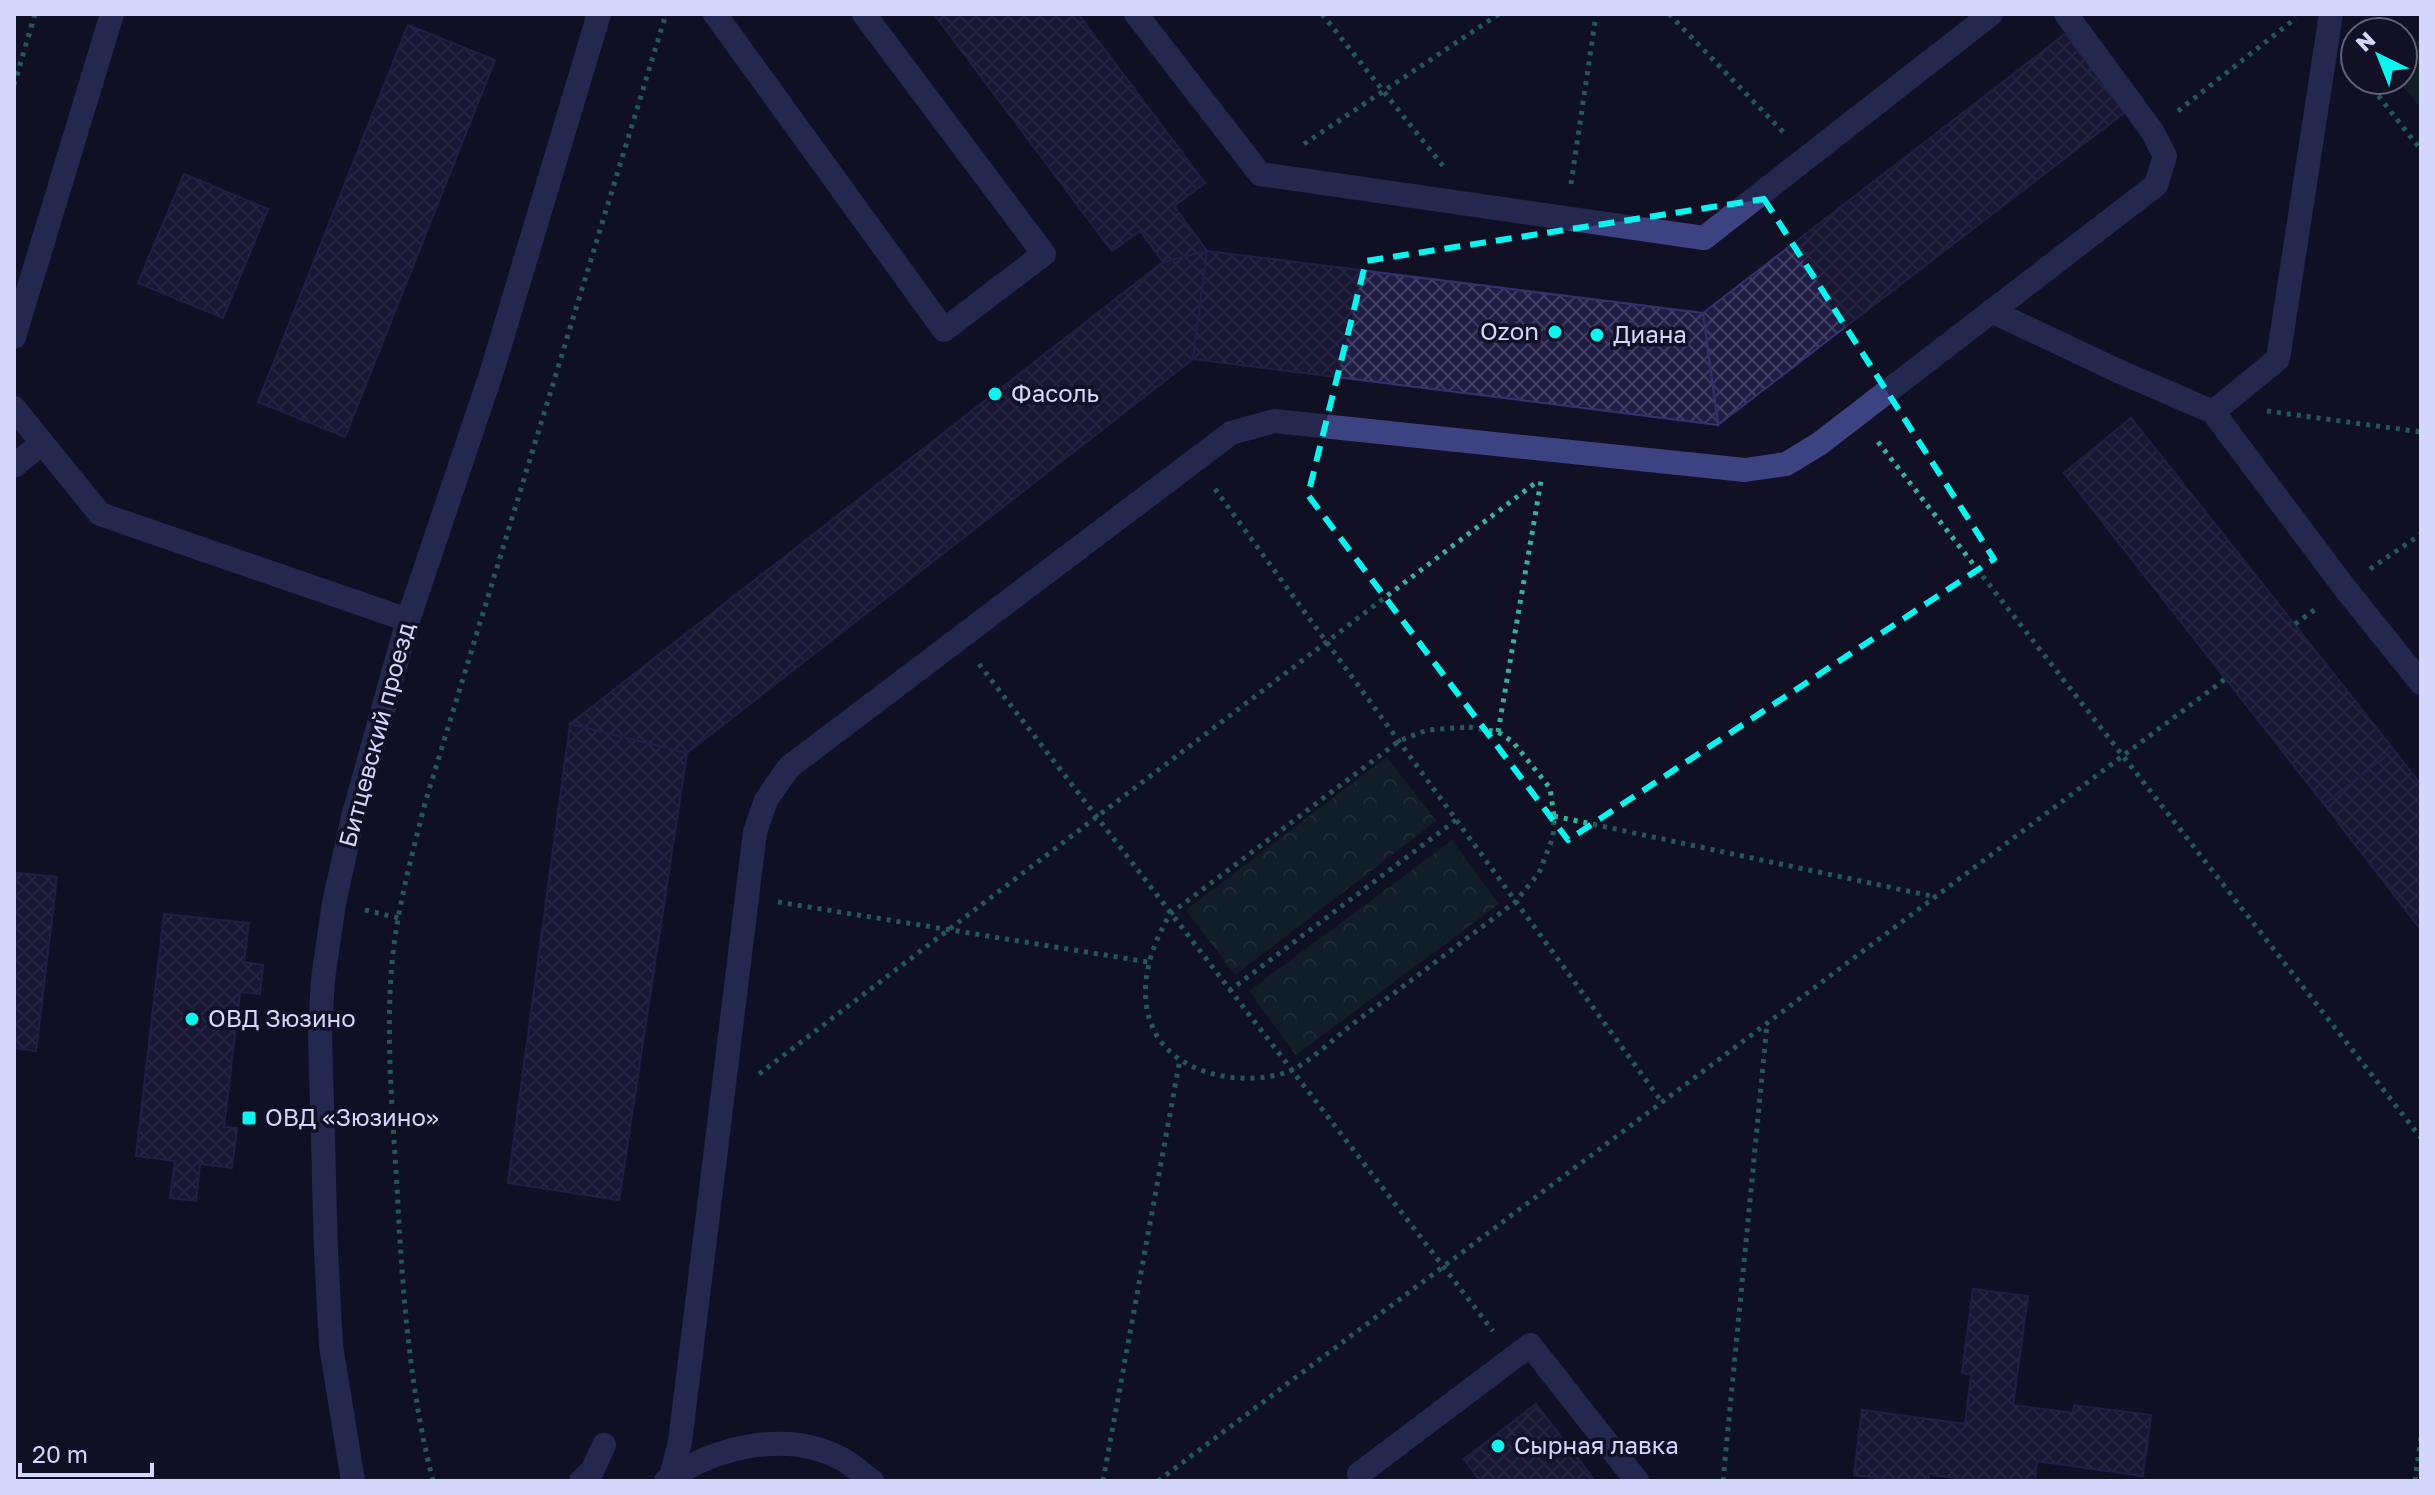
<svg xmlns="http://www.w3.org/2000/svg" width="2435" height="1495" font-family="'Golos Text',sans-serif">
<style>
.park{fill:url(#park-crowns)}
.pitch{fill:#132e2a}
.building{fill:url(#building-cross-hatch);stroke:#353070;stroke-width:2}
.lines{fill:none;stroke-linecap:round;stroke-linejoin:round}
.path{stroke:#35b29b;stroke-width:5;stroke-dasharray:4 6;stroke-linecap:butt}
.minor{stroke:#3d4382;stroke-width:24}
.marked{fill:none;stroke:#0bf4ef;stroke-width:6;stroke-dasharray:16 10;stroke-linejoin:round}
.poi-dot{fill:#0bf4ef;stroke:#111025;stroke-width:3}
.labels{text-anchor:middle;stroke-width:7;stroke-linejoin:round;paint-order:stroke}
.poi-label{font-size:24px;fill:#d5d6fd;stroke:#111025;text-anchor:start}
.street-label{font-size:24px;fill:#d5d6fd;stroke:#111025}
</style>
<defs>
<pattern id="park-crowns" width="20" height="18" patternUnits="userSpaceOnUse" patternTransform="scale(2)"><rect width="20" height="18" fill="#132e2a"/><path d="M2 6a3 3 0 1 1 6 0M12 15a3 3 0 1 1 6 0" fill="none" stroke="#344c4a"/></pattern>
<pattern id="building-cross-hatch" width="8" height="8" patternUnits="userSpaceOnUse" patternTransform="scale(2)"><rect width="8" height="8" fill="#201d45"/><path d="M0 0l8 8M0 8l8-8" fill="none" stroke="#403d61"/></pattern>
</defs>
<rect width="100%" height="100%" fill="#111025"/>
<g class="park">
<polygon points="1387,757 1436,821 1235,975 1186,910"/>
<polygon points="1452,840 1499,904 1296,1055 1249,991"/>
</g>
<path class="pitch" d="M2421,38V108L2401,84C2409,61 2395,59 2421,38Z"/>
<g class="building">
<polygon points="934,14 1078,14 1205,183 1174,206 1207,251 1163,262 1140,231 1112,251"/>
<polygon points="408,25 495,60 345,437 258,402"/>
<polygon points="2065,34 2125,112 1718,425 1703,313"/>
<polygon points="184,174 268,209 223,318 138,283"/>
<polygon points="1207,251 1193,359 687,753 570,724 1163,262"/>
<polygon points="1207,251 1703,313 1718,425 1193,359"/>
<polygon points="2131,418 2394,750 2324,804 2064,473"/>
<polygon points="570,724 687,753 619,1200 508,1183"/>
<polygon points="2394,750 2421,785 2421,930 2324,804"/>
<polygon points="17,873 57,877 36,1051 14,1048 14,896"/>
<polygon points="164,914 249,923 244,962 263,965 260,994 240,992 224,1127 237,1128 232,1168 200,1164 196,1201 170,1198 175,1161 136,1156"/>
<polygon points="1973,1289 2028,1296 2013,1405 2073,1413 2074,1405 2151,1415 2143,1476 2037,1461 2035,1481 1962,1481 1962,1479 1929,1474 1928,1481 1902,1481 1854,1475 1862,1410 1965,1424 1971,1375 1962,1373"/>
<polygon points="1536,1404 1595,1481 1480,1481 1464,1459"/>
</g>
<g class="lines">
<g class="path">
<polyline points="1322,14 1443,166"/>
<polyline points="1669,14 1785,134"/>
<polyline points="2366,80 2421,150"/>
<polyline points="14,85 35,14"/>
<polyline points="2178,111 2296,18"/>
<polyline points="1304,144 1499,14"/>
<polyline points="1571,184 1596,15"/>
<polyline points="2267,411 2421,432"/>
<polyline points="1878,442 2421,1138"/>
<polyline points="1215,489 1662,1102"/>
<polyline points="2370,569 2421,534"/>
<polyline points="2295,624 2317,608"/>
<polyline points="979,664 1493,1331"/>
<path d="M1469,727L1498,732L1513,742L1550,788L1554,816L1553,837L1539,873L1515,902C1462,942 1408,983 1354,1023C1337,1036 1307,1064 1290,1071C1248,1087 1182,1077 1157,1036C1134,996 1149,950 1170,914L1399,741L1427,730Z"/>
<polyline points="1498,732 1541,481"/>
<polyline points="1554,816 1936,897"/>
<polyline points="778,902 1148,962"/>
<polyline points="365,910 399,918"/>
<polyline points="1229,991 1456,820"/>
<polyline points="759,1074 1534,484"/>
<path d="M433,1481C410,1391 403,1298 398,1205C394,1129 386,1052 391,975C395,916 411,859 425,803L666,14"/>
<polyline points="1103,1481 1180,1059"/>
<polyline points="1158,1481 2225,679"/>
<polyline points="1723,1481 1767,1024"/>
<polyline points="2415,1481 2421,1437"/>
</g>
<g class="minor">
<polyline points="715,14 944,330 1044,254 864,14"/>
<polyline points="1136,14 1260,174 1704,238 1991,14"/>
<polyline points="1991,311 2116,370 2213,412 2278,359 2331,14"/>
<polyline points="14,337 112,14"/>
<polyline points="14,408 100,514 408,620"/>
<polyline points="2213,412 2344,587 2421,683"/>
<polyline points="14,466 42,443"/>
<polyline points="1359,1474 1530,1345 1637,1481"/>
<polyline points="671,1477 680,1442 755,832 766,800 789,767 1231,433 1274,421 1745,470 1786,464 1819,444 2156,185 2165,156 2152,131 2066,14"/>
<polyline points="353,1481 331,1346 326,1251 320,1032 323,979 334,903 353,817 408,620 492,371 599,14"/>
<polyline points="581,1481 592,1471 604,1445"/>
<path d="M666,1481C714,1447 787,1429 842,1459C853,1465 862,1474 872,1481"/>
</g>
</g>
<path d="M0 0H2435V1495H0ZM1764,199L1994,559L1568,840L1308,495L1366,261Z" fill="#111025" fill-opacity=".55" fill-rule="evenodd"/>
<path class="marked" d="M1764,199L1994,559L1568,840L1308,495L1366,261Z"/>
<g class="poi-dot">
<circle cx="1555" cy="332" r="8"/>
<circle cx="1597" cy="335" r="8"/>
<circle cx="995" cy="394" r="8"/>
<circle cx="192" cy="1019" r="8"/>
<rect x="241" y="1110" width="16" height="16" rx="4"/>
<circle cx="1498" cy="1446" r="8"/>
</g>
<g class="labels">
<g class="poi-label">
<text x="1539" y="340" text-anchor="end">Ozon</text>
<text x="1613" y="343">Диана</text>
<text x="1011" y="402">Фасоль</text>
<text x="208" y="1027">ОВД Зюзино</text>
<text x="265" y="1126">ОВД «Зюзино»</text>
<text x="1514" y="1454">Сырная лавка</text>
</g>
<g class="street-label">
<text transform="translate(377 735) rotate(-75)" y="8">Битцевский проезд</text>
</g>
</g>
<rect width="2435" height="1495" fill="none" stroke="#d5d6fd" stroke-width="32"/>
<g transform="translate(2379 56) rotate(317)"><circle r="38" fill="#111025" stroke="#5f5f7b" stroke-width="2"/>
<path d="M0-6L14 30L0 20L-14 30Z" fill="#0bf4ef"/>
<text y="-12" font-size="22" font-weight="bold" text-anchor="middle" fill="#d5d6fd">N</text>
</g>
<path d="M20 1463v12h132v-12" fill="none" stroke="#d5d6fd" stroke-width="4"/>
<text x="32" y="1463" font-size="24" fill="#d5d6fd" stroke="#111025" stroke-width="6" paint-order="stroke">20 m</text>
</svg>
